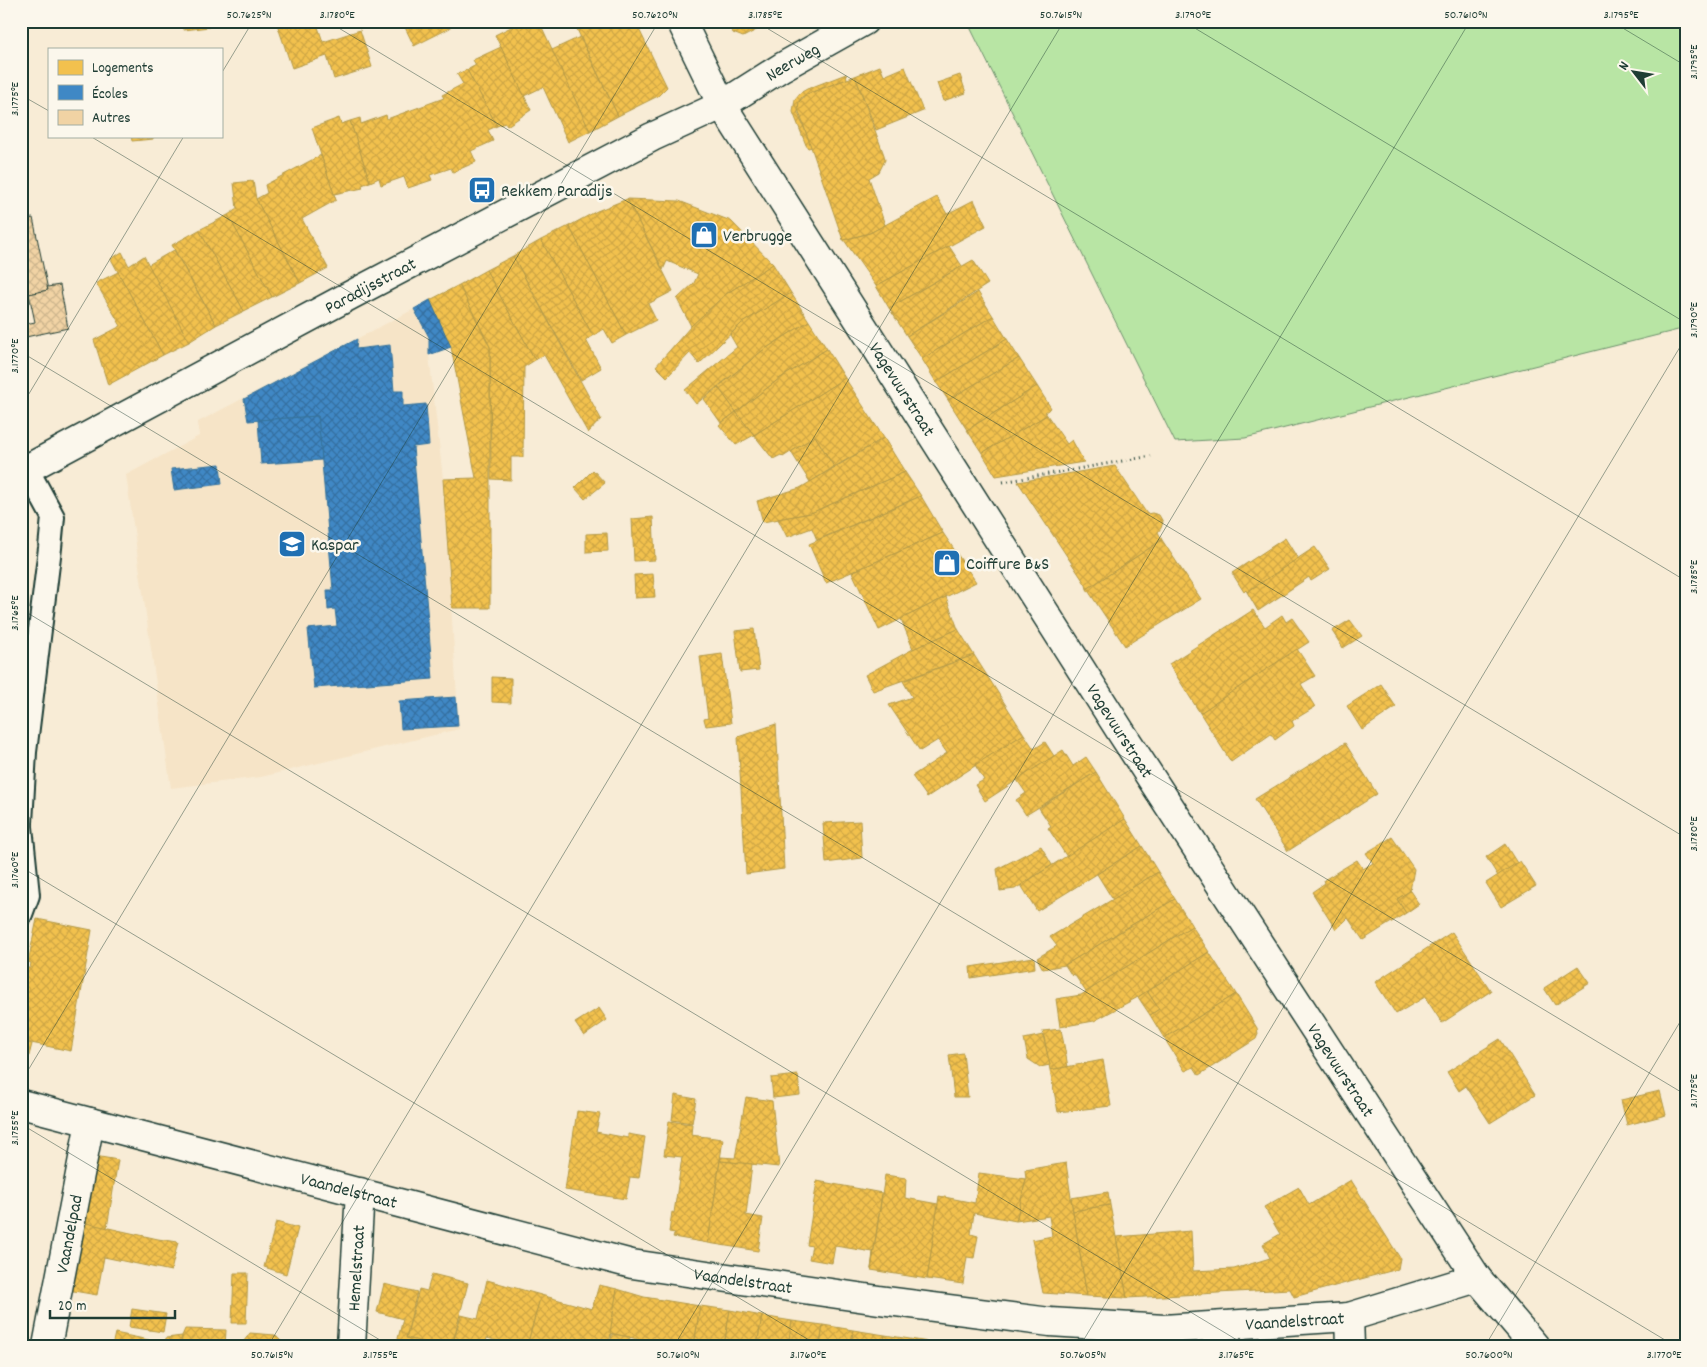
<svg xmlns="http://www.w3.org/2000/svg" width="1707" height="1367" font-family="Dekko,sans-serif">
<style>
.built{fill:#f6e4c7}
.green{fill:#b8e5a4;stroke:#6c916c}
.homes{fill:url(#homes-cross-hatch);stroke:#b39946}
.schools{fill:url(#schools-cross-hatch);stroke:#35729a}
.building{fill:url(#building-cross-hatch);stroke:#1f3d34}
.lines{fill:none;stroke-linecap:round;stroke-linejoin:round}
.lane-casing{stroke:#1f3d34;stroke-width:26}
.street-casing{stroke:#1f3d34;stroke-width:31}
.path{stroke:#1f3d34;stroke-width:3;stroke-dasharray:1 4;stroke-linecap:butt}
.lane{stroke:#fbf7ec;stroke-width:22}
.street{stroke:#fbf7ec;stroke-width:28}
.ticks{fill:none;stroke:#1f3d34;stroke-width:1;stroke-opacity:0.45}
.labels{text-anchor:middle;stroke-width:5;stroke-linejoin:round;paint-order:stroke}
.street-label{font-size:18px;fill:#1f3d34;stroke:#fbf7ec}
.poi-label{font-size:18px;fill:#1f3d34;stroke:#fbf7ec;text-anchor:start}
.neatline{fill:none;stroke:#1f3d34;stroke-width:2}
.ticks-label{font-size:12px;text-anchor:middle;fill:#1f3d34}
</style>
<defs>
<pattern id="homes-cross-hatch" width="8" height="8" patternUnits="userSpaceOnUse" patternTransform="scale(1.25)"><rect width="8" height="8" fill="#f2c14e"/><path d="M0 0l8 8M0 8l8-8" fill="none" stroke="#cfa745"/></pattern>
<pattern id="schools-cross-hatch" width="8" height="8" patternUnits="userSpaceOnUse" patternTransform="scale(1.25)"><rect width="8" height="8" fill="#3f88c5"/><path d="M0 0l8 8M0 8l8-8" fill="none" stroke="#3470a1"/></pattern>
<pattern id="building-cross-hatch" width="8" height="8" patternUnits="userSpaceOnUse" patternTransform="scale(1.25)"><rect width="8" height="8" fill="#f1d3a4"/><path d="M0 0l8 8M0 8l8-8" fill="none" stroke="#ceb68e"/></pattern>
</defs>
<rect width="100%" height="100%" fill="#f8ecd6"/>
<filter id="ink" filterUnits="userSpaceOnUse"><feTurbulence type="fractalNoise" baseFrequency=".02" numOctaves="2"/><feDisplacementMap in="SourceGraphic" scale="10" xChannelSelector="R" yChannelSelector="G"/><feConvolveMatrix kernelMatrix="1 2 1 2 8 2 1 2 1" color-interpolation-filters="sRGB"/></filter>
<g filter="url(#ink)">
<polygon class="built" points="414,309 429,337 429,355 443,479 459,729 261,777 171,788 126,475 199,436 198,422"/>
<polygon class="green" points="967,21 1686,21 1686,328 1245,438 1175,442"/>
<g class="homes">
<polygon points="183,21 208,21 209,27 184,30"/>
<polygon points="276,21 316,21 323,42 360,30 372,67 334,79 327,56 292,68"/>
<polygon points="402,21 447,21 450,28 414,46"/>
<polygon points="523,21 539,21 590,131 568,142 543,87 524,96 495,35"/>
<polygon points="573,21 635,21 667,87 658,96 618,116"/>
<polygon points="728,21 774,21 743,37 733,33"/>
<polygon points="580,37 618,116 590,131 552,50"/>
<polygon points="501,47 531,110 507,126 505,123 497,126 467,70 476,65 473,60"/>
<polygon points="880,66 884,76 905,67 923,111 876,130 855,76"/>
<polygon points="467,70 497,126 488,130 493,141 471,151 476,162 453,172 451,168 430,175 432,180 408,188 404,177 381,185 379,178 370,182 350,121 360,118 361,124 386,115 387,119 444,98 442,95 463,84 457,74"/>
<polygon points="846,74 847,79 807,94 802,97 799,102 798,113 812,147 808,148 806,145 793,112 795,99 800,93 807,89"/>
<polygon points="960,75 966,93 943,101 937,83"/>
<polygon points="855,76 884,155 885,160 879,172 869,178 885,225 870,233 843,240 798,109 799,102 805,95"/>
<polygon points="339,118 341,124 350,121 370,182 362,185 363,188 334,194 312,128"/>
<polygon points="131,136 153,136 153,139 132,141"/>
<polygon points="321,155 336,200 302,219 328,268 300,283 256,199 267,193 265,185"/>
<polygon points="253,181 256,199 300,283 272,297 228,215 237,209 234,183"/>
<polygon points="937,197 947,214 974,200 986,226 876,286 844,240 870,233"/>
<polygon points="627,199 679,201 731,221 773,264 726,294 691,326 677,299 694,283 698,274 667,261 663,270"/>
<polygon points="627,199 673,291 648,304 656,320 626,335 569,226 597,211"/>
<polygon points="228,215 272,297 244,311 199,230"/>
<polygon points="569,226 626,335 612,343 604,329 593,336 541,240"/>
<polygon points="199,230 244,311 216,325 172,245"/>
<polygon points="541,240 593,336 586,340 601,368 581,380 513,256"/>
<polygon points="949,246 962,266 889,308 876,286"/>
<polygon points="174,250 216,325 189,342 148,265"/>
<polygon points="122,252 129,266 144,256 189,342 163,355 111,259"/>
<polygon points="513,256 601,419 588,433 544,355 535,360 486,270"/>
<polygon points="973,260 988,284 907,336 889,308"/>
<polygon points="773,264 791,293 742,323 699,364 690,353 667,377 656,366 691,326 726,294"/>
<polygon points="486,270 535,360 524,367 523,457 511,457 511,480 491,479 490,347 459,285"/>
<polygon points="118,272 163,355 108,385 94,340 121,326 96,283"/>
<polygon points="459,285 490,347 490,608 452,608 443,479 476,478 451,347 430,300"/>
<polygon points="978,292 993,316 922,359 907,336"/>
<polygon points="791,293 809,321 762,351 696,404 685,390 737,347 730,335 742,323"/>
<polygon points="993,316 1007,339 936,382 922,359"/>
<polygon points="809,321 827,349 779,379 736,412 718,387 762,351"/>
<polygon points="1007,339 1019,358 948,400 936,382"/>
<polygon points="827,349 845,378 754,435 736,412 779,379"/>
<polygon points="1019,358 1037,386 967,430 948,400"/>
<polygon points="845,378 884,438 834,467 815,436 783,457 781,455 773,459 754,435"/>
<polygon points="1037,386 1051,408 1045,412 1047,415 982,453 967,430"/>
<polygon points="718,387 736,412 721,423 704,399"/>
<polygon points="736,412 754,435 736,445 719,425"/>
<polygon points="1047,415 1067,444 1072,440 1084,462 996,476 982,453"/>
<polygon points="815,436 834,467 810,482 791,452"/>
<polygon points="884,438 905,472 811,513 763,522 757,501 800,488"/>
<polygon points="1115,466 1147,514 1152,513 1159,515 1163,522 1161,528 1158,532 1162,540 1087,589 1086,585 1018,482"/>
<polygon points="593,470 605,483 585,499 575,488"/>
<polygon points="905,472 921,496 817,540 812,528 787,537 778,519 811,513"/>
<polygon points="921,496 943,533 826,583 809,544"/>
<polygon points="653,517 655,560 634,561 632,519"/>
<polygon points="607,533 608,551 586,552 586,534"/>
<polygon points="943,533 976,582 879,630 852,572"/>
<polygon points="1285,538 1298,559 1247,592 1246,590 1244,592 1232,573"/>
<polygon points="1162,540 1201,599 1125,646 1087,589"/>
<polygon points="1315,547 1330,569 1311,581 1309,577 1258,611 1247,592"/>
<polygon points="653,574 655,597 635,598 634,575"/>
<polygon points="946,597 958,629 913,649 901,619"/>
<polygon points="1253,610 1265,627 1282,615 1286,622 1292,618 1309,642 1200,713 1169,664"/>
<polygon points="1350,620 1362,636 1343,648 1332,631"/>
<polygon points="754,629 759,670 740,672 735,631"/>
<polygon points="958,629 974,655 873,691 865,675 913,649"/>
<polygon points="1297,649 1315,676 1301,684 1315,707 1292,721 1294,726 1275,740 1271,734 1231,762 1200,713"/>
<polygon points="722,654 731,723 706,726 704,719 708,718 700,657"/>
<polygon points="974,655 1024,734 927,797 912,776 947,753 938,740 920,751 889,705 912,697 903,681"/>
<polygon points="492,677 511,678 511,703 492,702"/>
<polygon points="1381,684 1396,707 1362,730 1347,706"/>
<polygon points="776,724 784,869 746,874 738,737"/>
<polygon points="1024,734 1034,749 1045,742 1054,756 985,801 975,785 984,780 975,765"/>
<polygon points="1345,743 1377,794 1288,851 1255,799"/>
<polygon points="1063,750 1073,766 1086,757 1096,772 1026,815 1016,800 1026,793 1017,780"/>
<polygon points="1096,772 1125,819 1067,857 1048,828 1051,826 1039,808"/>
<polygon points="1125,819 1142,846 1037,911 1021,885"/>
<polygon points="860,821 862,858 826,863 823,823"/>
<polygon points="1392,837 1414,869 1410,891 1397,899 1406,913 1363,940 1348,918 1336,930 1312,892 1325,883 1324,880 1357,860 1363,869 1373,863 1366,853"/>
<polygon points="1505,844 1517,863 1498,876 1486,857"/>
<polygon points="1041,846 1052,865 1015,889 1000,891 997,869"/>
<polygon points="1142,846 1158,872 1113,900 1097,874"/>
<polygon points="1520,861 1536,886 1501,907 1486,883"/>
<polygon points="1158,872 1175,899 1065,965 1043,969 1037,958 1057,946 1050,937"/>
<polygon points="1410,891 1419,904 1406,913 1397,899"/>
<polygon points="1175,899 1192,926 1086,992 1074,974 1072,976 1065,965"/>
<polygon points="37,919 92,930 71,1051 21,1041 21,1003 27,968 30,968 31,963 28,962"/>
<polygon points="1192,926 1209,952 1138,997 1094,1021 1060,1027 1056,999 1081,995"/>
<polygon points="1452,932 1491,991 1442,1023 1425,997 1396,1014 1375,982"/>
<polygon points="1209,952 1236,994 1164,1038 1150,1015 1159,1009 1147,991"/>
<polygon points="1034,957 1035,968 971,978 970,967"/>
<polygon points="1578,966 1590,983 1555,1005 1544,988"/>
<polygon points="1147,991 1159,1009 1150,1015 1138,997"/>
<polygon points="1236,994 1257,1028 1258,1034 1256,1039 1199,1075 1194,1067 1185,1071 1164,1038"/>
<polygon points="599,1008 607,1020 584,1036 575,1023"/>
<polygon points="1061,1029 1068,1067 1050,1070 1043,1031"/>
<polygon points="1043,1035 1050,1065 1040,1067 1028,1059 1024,1039"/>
<polygon points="1500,1039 1535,1095 1490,1123 1466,1086 1459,1091 1447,1072"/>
<polygon points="21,1041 32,1044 23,1079 21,1078"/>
<polygon points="963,1053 968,1097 954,1097 949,1055"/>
<polygon points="1103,1060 1111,1106 1058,1112 1050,1070"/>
<polygon points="798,1075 800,1095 773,1098 771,1078"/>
<polygon points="1660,1091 1666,1115 1627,1125 1621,1100"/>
<polygon points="675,1095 696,1099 692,1123 672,1120"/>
<polygon points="746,1097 772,1101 779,1167 720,1161 721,1157 735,1158"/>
<polygon points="577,1111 600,1114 596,1132 628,1138 628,1134 645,1137 639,1178 630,1177 626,1199 565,1190"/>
<polygon points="669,1121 692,1124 691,1135 723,1139 708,1243 673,1237 675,1233 669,1232 672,1212 674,1213 682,1157 664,1155"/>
<polygon points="89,1155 118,1160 107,1228 77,1221"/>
<polygon points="720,1161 752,1164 746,1215 763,1218 758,1251 708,1243"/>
<polygon points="1066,1163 1073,1211 1087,1296 1043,1293 1032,1240 1052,1236 1049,1216 1016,1221 1026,1179 1025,1170"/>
<polygon points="979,1173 1026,1179 1016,1221 974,1213 971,1234 978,1236 974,1258 967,1257 963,1284 927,1279 939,1196 975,1203"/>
<polygon points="885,1175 906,1178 905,1198 938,1204 927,1279 871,1270"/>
<polygon points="1351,1180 1400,1258 1398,1269 1294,1297 1290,1289 1127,1298 1116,1237 1191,1231 1193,1271 1234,1269 1270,1258 1263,1244 1280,1234 1264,1207 1299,1187 1309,1205"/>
<polygon points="817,1181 882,1193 871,1269 873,1252 835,1246 832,1263 809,1259 812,1246 807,1245"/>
<polygon points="1108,1192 1110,1205 1073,1211 1071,1198"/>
<polygon points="1110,1205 1116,1237 1127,1298 1087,1296 1073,1211"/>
<polygon points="77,1221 158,1239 178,1242 171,1271 104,1257 97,1295 68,1290"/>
<polygon points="276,1222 298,1228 286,1274 264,1267"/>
<polygon points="234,1273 248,1273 246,1323 232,1323"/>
<polygon points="432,1274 468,1283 452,1346 439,1346 406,1338 419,1289 427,1291"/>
<polygon points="487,1280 541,1295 527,1346 516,1346 487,1338 485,1346 452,1346 461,1315 478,1319"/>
<polygon points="384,1284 417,1292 406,1338 439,1346 396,1346 403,1319 377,1312"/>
<polygon points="599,1285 617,1289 609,1346 592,1346 568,1339 566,1346 527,1346 541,1295 592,1309"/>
<polygon points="617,1289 644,1297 700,1306 694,1346 636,1346 637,1339 610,1333"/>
<polygon points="700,1306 730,1310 724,1346 694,1346"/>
<polygon points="132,1309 166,1314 163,1332 129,1327"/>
<polygon points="730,1310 762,1316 757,1346 724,1346"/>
<polygon points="762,1316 792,1321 788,1346 757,1346"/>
<polygon points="792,1321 823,1325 820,1346 788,1346"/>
<polygon points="823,1325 853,1330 851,1346 820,1346"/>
<polygon points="185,1329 226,1330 225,1346 181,1346 182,1336"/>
<polygon points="853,1330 885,1335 883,1346 851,1346"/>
<polygon points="115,1333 149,1340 148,1346 112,1346"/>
<polygon points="250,1333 275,1335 281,1341 281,1346 243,1346 244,1341"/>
<polygon points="612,1334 630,1337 629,1346 610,1346"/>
<polygon points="885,1335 916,1340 915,1346 883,1346"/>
<polygon points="182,1336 181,1346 165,1346 166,1338"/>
<polygon points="916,1340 947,1345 947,1346 915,1346"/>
</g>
<g class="schools">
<polygon points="430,300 451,347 429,355 429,337 414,309"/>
<polygon points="357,339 356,349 390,345 394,391 403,391 403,406 426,404 429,445 413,447 433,679 314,688 308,629 337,626 335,609 328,610 327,590 333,590 318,416 248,421 244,399"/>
<polygon points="318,416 322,460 261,464 258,420"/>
<polygon points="220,464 222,484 174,490 171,469"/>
<polygon points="456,697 458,726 401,729 399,701"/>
</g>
<g class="building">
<polygon points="33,218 48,290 21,296 21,220"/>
<polygon points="60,285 68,328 21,338 21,325 35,322 29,294 48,290 47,287"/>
</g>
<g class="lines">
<g class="lane-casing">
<g id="lane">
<polyline points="21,823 25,752 50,548 53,517 27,469"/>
<polyline points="21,827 28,895 21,914"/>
</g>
</g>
<g class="street-casing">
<g id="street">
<path id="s1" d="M681,21L722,105L1121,732L1477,1278L1535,1346"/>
<path id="s2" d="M21,472L349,296L652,137L722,105L782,67L864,21"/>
<path id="s3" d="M21,1104L632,1264L879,1300L1050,1322L1164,1329L1349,1317L1477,1278"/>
<polyline points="1349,1317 1350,1346"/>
<path id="s4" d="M47,1346L90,1122"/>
<path id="s5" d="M351,1346L360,1192"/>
</g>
</g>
<polyline class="path" points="1003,482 1151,456"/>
<use href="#lane" class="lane"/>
<use href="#street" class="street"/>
</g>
</g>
<path class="ticks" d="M327,21L1686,838M755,21L1686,581M1183,21L1686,323M1611,21L1686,66M221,74L253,21M21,95L49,111M90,136L1686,1095M21,352L1675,1346M21,407L184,136M21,609L1247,1346M21,867L819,1346M21,1082L659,21M21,1124L390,1346M268,1346L1064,21M674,1346L1470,21M1080,1346L1686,337M1485,1346L1686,1012"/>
<defs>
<g id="bus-square" transform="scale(1.4375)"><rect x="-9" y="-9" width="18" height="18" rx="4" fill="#1f6fb2" stroke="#fbf7ec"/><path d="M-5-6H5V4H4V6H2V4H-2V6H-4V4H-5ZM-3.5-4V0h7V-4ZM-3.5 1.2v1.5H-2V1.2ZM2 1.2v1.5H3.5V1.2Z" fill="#fff"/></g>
<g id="shop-square" transform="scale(1.4375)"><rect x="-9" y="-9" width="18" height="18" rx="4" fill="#1f6fb2" stroke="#fbf7ec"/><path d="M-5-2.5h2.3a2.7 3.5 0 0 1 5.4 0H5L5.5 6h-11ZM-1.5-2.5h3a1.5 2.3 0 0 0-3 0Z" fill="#fff"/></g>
<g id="school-square" transform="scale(1.4375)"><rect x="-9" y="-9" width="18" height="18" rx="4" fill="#1f6fb2" stroke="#fbf7ec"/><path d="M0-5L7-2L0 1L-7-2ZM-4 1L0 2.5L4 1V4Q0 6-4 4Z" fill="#fff"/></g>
</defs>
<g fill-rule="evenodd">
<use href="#bus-square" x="482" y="190"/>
<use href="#shop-square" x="704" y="235"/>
<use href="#school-square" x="292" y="544"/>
<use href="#shop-square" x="947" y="563"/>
</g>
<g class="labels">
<g class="street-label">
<text dy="6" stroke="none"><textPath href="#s2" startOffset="874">Neerweg</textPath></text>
<text dy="6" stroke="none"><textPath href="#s2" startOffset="396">Paradijsstraat</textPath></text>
<text dy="6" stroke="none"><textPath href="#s1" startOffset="430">Vagevuurstraat</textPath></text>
<text dy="6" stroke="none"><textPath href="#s1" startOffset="835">Vagevuurstraat</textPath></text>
<text dy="6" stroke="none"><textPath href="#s1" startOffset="1240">Vagevuurstraat</textPath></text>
<text dy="6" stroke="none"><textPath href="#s3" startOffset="339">Vaandelstraat</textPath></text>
<text dy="6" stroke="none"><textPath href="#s4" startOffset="114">Vaandelpad</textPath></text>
<text dy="6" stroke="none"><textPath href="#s5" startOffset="78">Hemelstraat</textPath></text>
<text dy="6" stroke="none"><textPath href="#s3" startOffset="744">Vaandelstraat</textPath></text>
<text dy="6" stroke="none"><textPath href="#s3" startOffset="1299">Vaandelstraat</textPath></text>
</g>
<g class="poi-label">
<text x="501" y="196">Rekkem Paradijs</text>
<text x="723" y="241">Verbrugge</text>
<text x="311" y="550">Kaspar</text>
<text x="966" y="569">Coiffure B&amp;S</text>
</g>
</g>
<rect width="1707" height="1367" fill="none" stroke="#fbf7ec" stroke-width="55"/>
<rect x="48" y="48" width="175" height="90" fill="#fbf7ec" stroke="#a3ada2"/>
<rect x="58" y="60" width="25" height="15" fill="#f2c14e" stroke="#a3ada2"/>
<text x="92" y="72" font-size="15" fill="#1f3d34">Logements</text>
<rect x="58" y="85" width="25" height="15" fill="#3f88c5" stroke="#a3ada2"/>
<text x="92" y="98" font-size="15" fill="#1f3d34">Écoles</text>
<rect x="58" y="110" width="25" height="15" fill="#f1d3a4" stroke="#a3ada2"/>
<text x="92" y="122" font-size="15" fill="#1f3d34">Autres</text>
<g transform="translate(1634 72) rotate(301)" stroke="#fbf7ec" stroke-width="4" paint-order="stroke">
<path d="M0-4L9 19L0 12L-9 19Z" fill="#1f3d34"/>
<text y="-8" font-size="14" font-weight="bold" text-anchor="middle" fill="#1f3d34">N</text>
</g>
<path d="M50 1310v8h125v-8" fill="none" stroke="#1f3d34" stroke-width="2.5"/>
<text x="58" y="1310" font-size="15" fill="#1f3d34" stroke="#fbf7ec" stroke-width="4" paint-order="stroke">20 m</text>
<rect x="28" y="28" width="1652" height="1312" class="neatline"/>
<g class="ticks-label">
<text x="249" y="18">50.7625°N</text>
<text x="337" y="18">3.1780°E</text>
<text x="655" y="18">50.7620°N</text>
<text x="765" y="18">3.1785°E</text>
<text x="1061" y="18">50.7615°N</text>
<text x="1193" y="18">3.1790°E</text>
<text x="1466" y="18">50.7610°N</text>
<text x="1621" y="18">3.1795°E</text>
<text transform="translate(1693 62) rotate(-90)" y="4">3.1795°E</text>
<text transform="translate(14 99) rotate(-90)" y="4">3.1775°E</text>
<text transform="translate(1693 320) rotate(-90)" y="4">3.1790°E</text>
<text transform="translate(14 356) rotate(-90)" y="4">3.1770°E</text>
<text transform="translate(1693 577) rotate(-90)" y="4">3.1785°E</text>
<text transform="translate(14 613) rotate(-90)" y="4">3.1765°E</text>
<text transform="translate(1693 834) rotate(-90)" y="4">3.1780°E</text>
<text transform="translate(14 870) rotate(-90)" y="4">3.1760°E</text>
<text transform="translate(1693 1091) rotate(-90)" y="4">3.1775°E</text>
<text transform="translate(14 1128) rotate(-90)" y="4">3.1755°E</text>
<text x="272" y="1358">50.7615°N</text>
<text x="380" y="1358">3.1755°E</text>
<text x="678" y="1358">50.7610°N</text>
<text x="808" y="1358">3.1760°E</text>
<text x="1083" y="1358">50.7605°N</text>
<text x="1236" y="1358">3.1765°E</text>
<text x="1489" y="1358">50.7600°N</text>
<text x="1664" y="1358">3.1770°E</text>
</g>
</svg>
